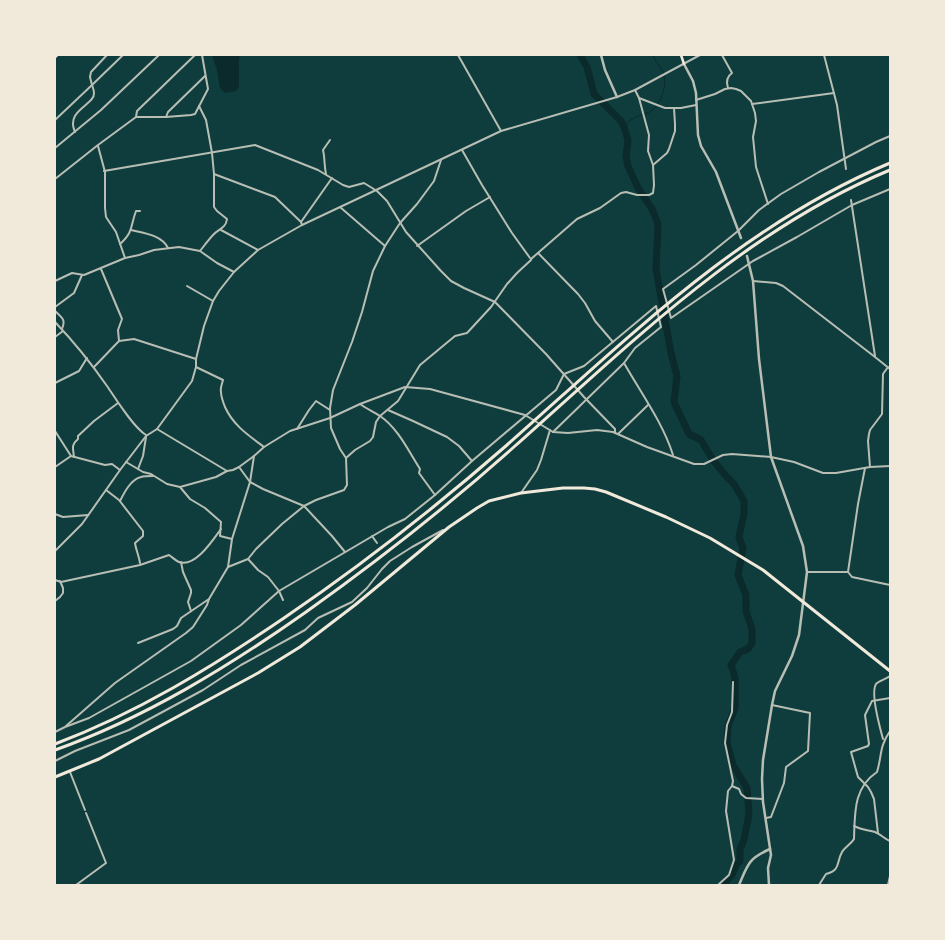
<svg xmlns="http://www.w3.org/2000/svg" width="945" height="940" font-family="'DejaVu Sans',sans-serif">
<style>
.water{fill:#0a2a2b}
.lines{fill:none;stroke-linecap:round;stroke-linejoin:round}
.stream{stroke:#0a2a2b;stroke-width:1}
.river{stroke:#0a2a2b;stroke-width:7}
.minor{stroke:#b8beb3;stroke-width:2}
.tertiary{stroke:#b8beb3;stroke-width:2.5}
.secondary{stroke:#f1e9da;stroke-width:2.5}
.primary{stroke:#f1e9da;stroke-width:3}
.motorway{stroke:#f1e9da;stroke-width:3}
</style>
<rect width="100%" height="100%" fill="#0f3d3e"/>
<polygon class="water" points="212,55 240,55 239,60 239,87 236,91 225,93 220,88 217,70"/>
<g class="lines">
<path class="stream" d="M624,127C630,118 638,116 647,113C661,108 668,85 663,72C660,66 655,61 653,55"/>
<polyline class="river" points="580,55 587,67 594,94 621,121 624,127 628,140 626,156 628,166 638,188 652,209 658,224 656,269 671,353 677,376 674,402 689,434 701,440 713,460 727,477 734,484 744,501 744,514 739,537 743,548 738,575 746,595 746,611 752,629 752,643 748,649 740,652 731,665 735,677 735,708 728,726 727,743 733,765 747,788 749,814 744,840 740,849 740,861 736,865 732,875 723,885"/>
<g class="minor">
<polyline points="458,55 501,131"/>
<path d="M722,55L732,73C726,77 726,82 728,88"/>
<polyline points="824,55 837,105 846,169"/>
<polyline points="639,98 665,108 681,108 696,105"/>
<polyline points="696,100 715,94 725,89 731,88 736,89 741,91 751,101 755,113 756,121 753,137 756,167 768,204"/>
<polyline points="752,104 834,93"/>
<path d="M199,106L206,120L212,153L214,174V207L217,211L227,219C226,228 219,229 214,234C209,239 204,246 200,251"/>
<polyline points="136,117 137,111 195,55"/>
<polyline points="166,117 168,112 205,76"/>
<polyline points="55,120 92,85 90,77 91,72 107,55"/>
<path d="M75,132C65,110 95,105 94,93C94,90 93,88 92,85L123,55"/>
<polyline points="890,136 876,142 819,172 781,194 759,210 738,231 696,265 663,289 671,318 753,261 797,237 852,205 890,189"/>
<polyline points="98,146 105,172 105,208 106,217 116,232 125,258"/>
<polyline points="55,148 101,110 159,55"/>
<polyline points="462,150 482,185 512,233 530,258"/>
<polyline points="653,165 667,153 669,149 675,131 675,124 674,108"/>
<polyline points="104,171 255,145 318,170 343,185 349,187 364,183 377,191 387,201 406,232 441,271 451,281 464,288 495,302 546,354 584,397 615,429 615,433"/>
<polyline points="214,174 275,197 301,222 302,225"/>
<path d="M326,174C324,165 325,158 323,150L330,140"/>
<polyline points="55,179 98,145 136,117 166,117 191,115 195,114 208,89 202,55"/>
<polyline points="851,200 875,356"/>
<polyline points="340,207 385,246"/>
<polyline points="301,222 332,178"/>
<path d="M131,230C144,233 162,235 168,248"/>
<polyline points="221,230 258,250"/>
<path d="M120,244C134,231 130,227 136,211H140"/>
<polyline points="417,246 466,211 490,197"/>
<polyline points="538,253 578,294 585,303 595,321 613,342"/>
<polyline points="101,269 122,319 118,330 119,341"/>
<polyline points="55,281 72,273 84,275 125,258 139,255 154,250 179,247 200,251 217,263 234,272"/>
<polyline points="753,281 776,283 783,286 875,357 890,369"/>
<polyline points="187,286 213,301"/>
<polyline points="55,307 74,293 82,275"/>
<path d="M55,311C62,318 66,319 62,329"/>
<path d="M55,322C74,342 91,363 107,386C116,399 133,427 146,435"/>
<polyline points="55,337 63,331"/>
<path d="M624,363C641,393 663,423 673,455"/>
<polyline points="94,367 119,341 134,339 196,359"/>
<path d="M196,367L223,380C222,384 220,388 221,392C221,397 223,402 225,407C233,425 248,435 264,447"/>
<polyline points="55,383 79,371 87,358"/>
<path d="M360,404C367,409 374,412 380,416C398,428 409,452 420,469L419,473L435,495"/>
<polyline points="388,410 413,421 447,437 459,446 472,461"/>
<polyline points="157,429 227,471 233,470 239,467 254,456 264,447 290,431 330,418 360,404 405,387 430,389 525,415 553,432 568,433 597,430 613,432 647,447 694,464 704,464 723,455 732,454 771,457 794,462 823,473 836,473 870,467 890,466"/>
<polyline points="297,429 309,410 316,401 330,410"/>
<polyline points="55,431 71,456 105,465 112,464 120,470"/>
<polyline points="618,434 648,405"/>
<path d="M74,457C73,448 71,445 78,439V436L94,421L118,403"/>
<polyline points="346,458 355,450 370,441 373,437 376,422 380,416 398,401 420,365 455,336 467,333 491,307 507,284 517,273 531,260 531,259 577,219 600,208 621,193 626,192 637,195 649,195 653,193 654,185 653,165 648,151 649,135 639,98 635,90"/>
<polyline points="126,462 143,472 151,474 167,484 180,487 190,499 205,508 221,522 220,536 232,539"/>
<polyline points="55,467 71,456"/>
<polyline points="239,467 250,482 263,489 304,506 332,536 345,552"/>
<polyline points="870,467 868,441 869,434 870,430 882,414 883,374 888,367"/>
<polyline points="138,469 143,456 146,437"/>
<polyline points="180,487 216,477 227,471"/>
<path d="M106,490L119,500L143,531V536L135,543C136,550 139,556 140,563"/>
<polyline points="521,493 537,470 541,460 550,430"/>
<path d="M120,501C124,493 131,479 141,477C144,476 149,476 153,476"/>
<polyline points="55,514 63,517 88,515"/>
<polyline points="372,536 377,543"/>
<polyline points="55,551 82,524 120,470 146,436 157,429 192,381 196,367 196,359 204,326 213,301 219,291 234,272 258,250 302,225 501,131 617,97 635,90 700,55"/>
<polyline points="248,559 258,570 268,577 279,591 283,600"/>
<polyline points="181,562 183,572 191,590 191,593 188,602 191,611"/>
<polyline points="228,567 248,559 256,549 282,524 304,506 316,500 344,490 347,485 346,458 340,449 331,428 330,408 333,390 352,342 362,312 373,271 385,246 400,223 417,204 434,181 441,160"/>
<polyline points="807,572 848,572 858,504 865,468"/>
<polyline points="848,572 852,577 890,585"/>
<path d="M55,580L61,582L140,565L169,555C172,557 176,561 179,562C195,568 213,540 221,529"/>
<polyline points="55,601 60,597 63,593 63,588 60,581"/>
<polyline points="138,643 173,629 177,626 181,618 209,599"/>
<polyline points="66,726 115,683 186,633 193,627 207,605 209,599 228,567 232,539 250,482 254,456"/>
<polyline points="55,732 65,727 89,718 191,661 241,625 279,591 388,527 405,519 435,495 472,461 556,390 564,374 584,366 656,306 661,327 635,348 624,363 553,432"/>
<path d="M883,739C880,728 870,693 876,684C879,681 886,679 890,676"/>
<polyline points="55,761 75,751 129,730 168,709 203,690 241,665 305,630 318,618 352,602 367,588 382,569 390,561 412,547 443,530"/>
<polyline points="70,772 85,810"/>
<polyline points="732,786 739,789 741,794 746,798 763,799"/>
<polyline points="766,818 771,817 784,783 786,767 808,751 810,713 772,705"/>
<path d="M854,826C862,830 868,830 875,832C880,834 885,839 890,841"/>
<polyline points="878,833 874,799 871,792 868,787 858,777 851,752 868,746 869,744 865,715 872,701 890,698"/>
<polyline points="76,885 106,863 86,813"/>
<polyline points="718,885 729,875 734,860 726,811 728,791 732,786 733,781 725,743 727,725 732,712 733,682"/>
<path d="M819,885L826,874C841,870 836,863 842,852C845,847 851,844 854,839C855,814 853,788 877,772C882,756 879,747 890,731"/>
<polyline points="888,885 890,876"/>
</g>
<g class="tertiary">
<polyline points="601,55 605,70 617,97"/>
<polyline points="684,64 693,81 696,93 698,135 701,146 716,172 741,238"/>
<polyline points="747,256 753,281 759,359 771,457 803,546 807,572 799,635 792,656 775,691 772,705 763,760 762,779 763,802 771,855 768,868 769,885"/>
<path d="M739,885C748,864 748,859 770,849"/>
</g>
<polyline class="secondary" points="681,55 684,64"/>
<g class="primary">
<polyline points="55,57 57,55"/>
<polyline points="55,777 99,759 258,673 300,647 355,605 449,527 477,508 489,501 521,493 563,488 584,488 595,489 606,492 666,517 710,538 763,570 890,671"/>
</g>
<g class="motorway">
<path d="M55,744C137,713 212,667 284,618C362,565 436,507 507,445C627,339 740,226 890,163"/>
<path d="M55,750C145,718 228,667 306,612C379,560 449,505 515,446C631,343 745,230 890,170"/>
</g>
</g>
<rect width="945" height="940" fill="none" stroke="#f1e9da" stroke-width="112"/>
</svg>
